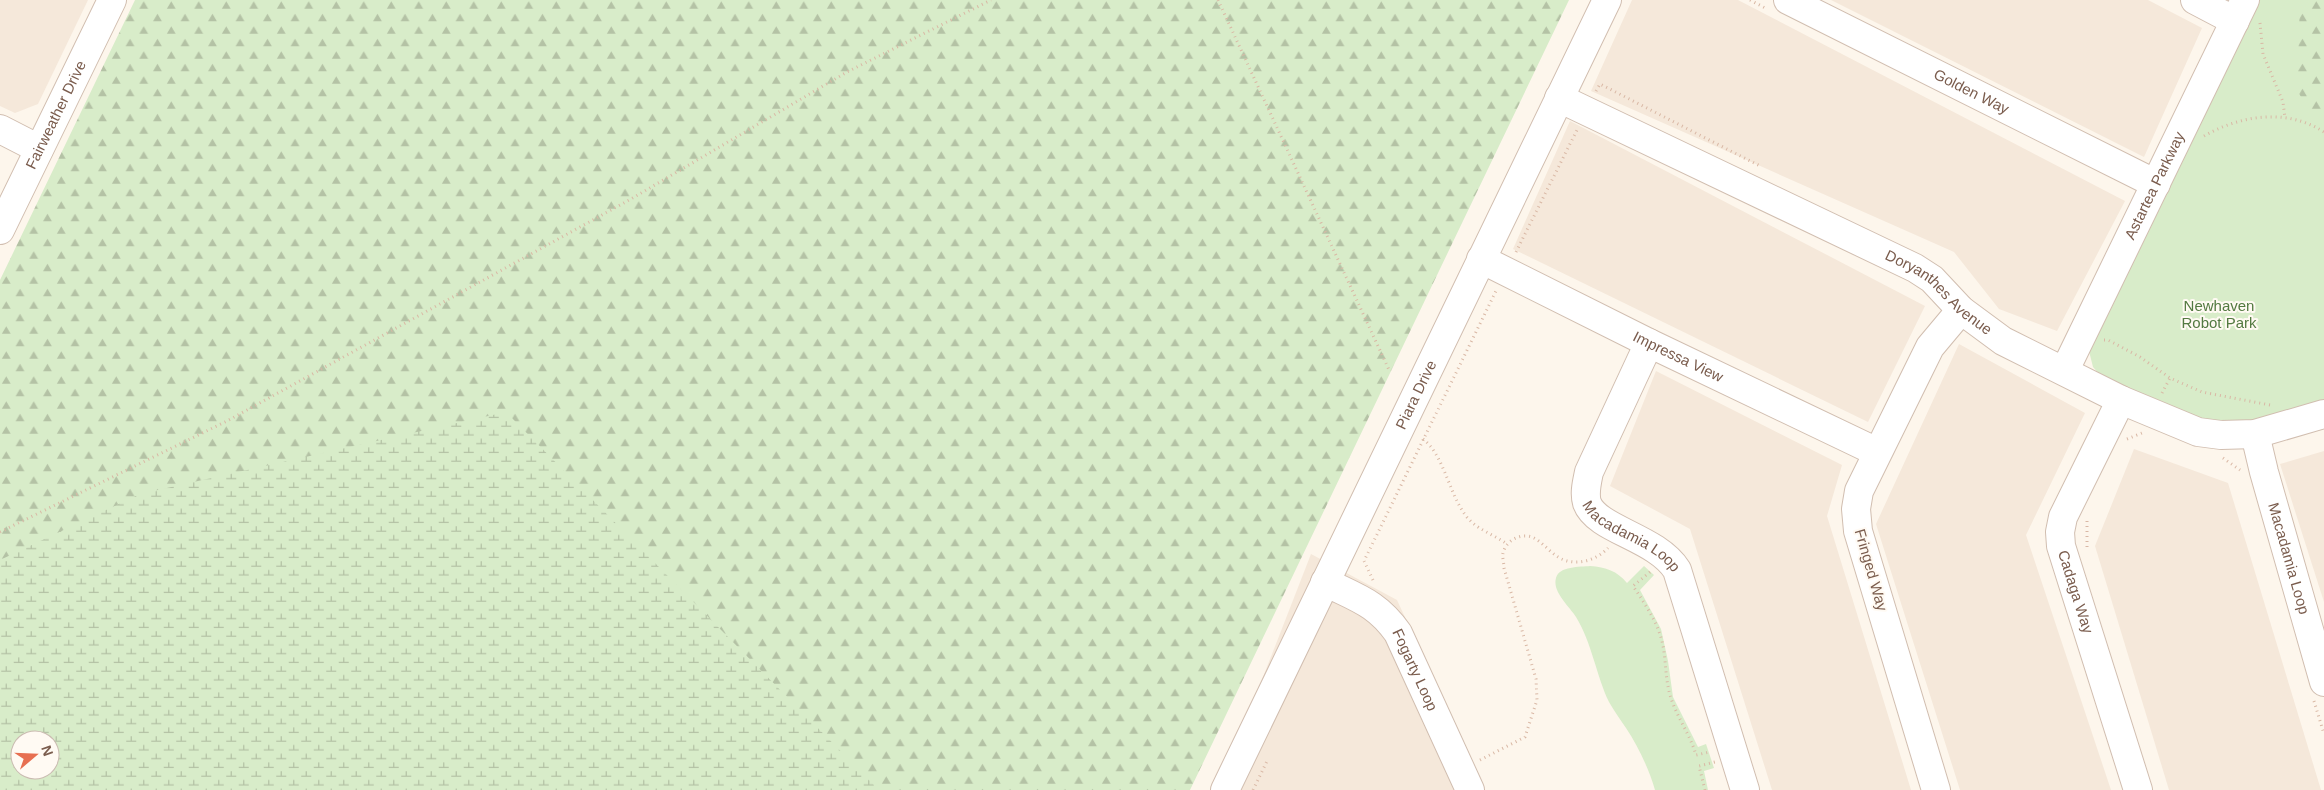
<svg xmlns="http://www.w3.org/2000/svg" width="2324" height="790" font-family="Arial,sans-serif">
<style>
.residential{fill:#f5e8da}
.green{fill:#d8ecc9}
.forest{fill:url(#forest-firs);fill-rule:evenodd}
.wetland{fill:url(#wetland-marsh);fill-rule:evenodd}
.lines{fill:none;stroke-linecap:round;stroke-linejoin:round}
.minor-casing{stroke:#d1beb0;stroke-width:30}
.path{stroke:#d9b8a5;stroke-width:3;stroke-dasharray:1 4;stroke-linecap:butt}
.minor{stroke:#fff;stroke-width:28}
.labels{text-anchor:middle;stroke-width:4;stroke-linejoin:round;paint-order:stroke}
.street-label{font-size:15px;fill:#7a5c4d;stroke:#fffaf3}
.park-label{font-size:15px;fill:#537a41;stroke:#fffaf3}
</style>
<defs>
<pattern id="forest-firs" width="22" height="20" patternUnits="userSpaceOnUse" patternTransform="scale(1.25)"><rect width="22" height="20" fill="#d8ecc9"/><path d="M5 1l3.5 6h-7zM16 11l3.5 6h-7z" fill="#b4c2a5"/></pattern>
<pattern id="wetland-marsh" width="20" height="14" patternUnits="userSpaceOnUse" patternTransform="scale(1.25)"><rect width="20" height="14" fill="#d8ecc9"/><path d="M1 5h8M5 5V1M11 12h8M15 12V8" fill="none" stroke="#b4c2a5"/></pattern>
</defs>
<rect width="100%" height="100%" fill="#fdf6ec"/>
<g class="residential">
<polygon points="0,0 88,0 38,104 15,113 0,106"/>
<polygon points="1632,0 1738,0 2125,201 2057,331 1999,309 1954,252 1591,91"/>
<polygon points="1831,0 2148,0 2202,28 2144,157"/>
<polygon points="1570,121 1925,306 1868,422 1513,249"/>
<polygon points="1959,344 2085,413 2026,535 2111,790 1960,790 1876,524"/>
<polygon points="1656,371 1842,465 1827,516 1911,790 1772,790 1690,529 1610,486"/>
<polygon points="2134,449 2228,483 2321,790 2169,790 2095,546"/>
<polygon points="2324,451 2324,602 2280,464"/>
<polygon points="1311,554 1397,600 1485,790 1219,790"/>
</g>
<g class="green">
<path d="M2255,0H2324V402C2289,412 2253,427 2216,423C2177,420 2134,392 2100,375L2093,367L2089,351Z"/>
<path d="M1590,566C1606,567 1617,571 1627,583L1644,566L1654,575L1640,590L1661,629L1668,661L1673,697L1698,747L1706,744L1714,768L1704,771L1708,790H1655C1649,769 1638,746 1626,728C1620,719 1614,711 1609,702C1596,675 1592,643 1576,617C1569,606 1552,592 1556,578C1559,566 1580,567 1590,566Z"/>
</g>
<g class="forest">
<path d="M135,0H1569L1190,790H0V280ZM20,740H50V770H20Z"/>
<polygon points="2300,0 2324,0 2324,129 2316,123 2297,90"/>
</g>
<path class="wetland" d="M506,412L879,790H0V560L140,494ZM20,740H50V770H20Z"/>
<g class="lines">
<g class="minor-casing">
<g id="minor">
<path id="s1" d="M1788,0L2156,184"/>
<polyline points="2195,0 2235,21"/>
<path id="s2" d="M1559,98L1915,268L1932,279L1961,310L2003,341L2121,400L2198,432L2221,435L2255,434L2324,414"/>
<polyline points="0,129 39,149"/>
<path id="s3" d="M0,230L112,0"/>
<path id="s4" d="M1481,259L1649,343L1877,452"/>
<path id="s5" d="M1649,343L1589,472C1587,482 1584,493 1587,503C1597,530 1656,537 1677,570L1745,790"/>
<path id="s6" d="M2065,370L2245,0"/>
<path id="s7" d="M2121,400L2063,517L2060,532L2061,546L2138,790"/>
<path id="s8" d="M2255,434L2264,472L2324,682"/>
<path id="s9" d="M1325,582C1357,598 1377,603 1398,633L1470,790"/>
<path id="s10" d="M1225,790L1607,0"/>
<polyline points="1936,790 1858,531 1856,509 1859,491 1930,347 1961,310"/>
</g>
</g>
<g class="path">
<polyline points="1218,0 1390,372"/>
<polyline points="1750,0 1767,9"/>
<polyline points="2260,23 2263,54 2283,102 2285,118"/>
<polyline points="1596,91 1600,84 1760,166"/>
<path d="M2204,136C2241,115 2287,108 2324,132"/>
<polyline points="1516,252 1577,130"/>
<polyline points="2104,340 2108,340 2140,357 2170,378 2202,392 2270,405"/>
<polyline points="2162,393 2170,378"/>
<path d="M1423,439C1444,455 1449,494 1466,516C1477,530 1493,534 1507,544"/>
<polyline points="2127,439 2142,433"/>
<polyline points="2223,458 2240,470"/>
<polyline points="0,532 227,421 631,199 847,72 991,0"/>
<polyline points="2087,547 2087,521"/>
<path d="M1650,572L1633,586C1647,607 1661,627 1664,652C1666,667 1666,681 1670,695C1676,716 1690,734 1696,755L1710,752"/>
<polyline points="1373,580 1364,561 1496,291"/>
<polyline points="2314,701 2324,734"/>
<path d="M1480,760L1525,737L1537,700L1536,679L1504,568C1504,563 1502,557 1503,553C1506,540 1522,532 1534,538C1543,543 1550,552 1558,557C1574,567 1596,561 1608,548"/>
<polyline points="1253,790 1268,759"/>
<polyline points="1705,790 1699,766 1715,762"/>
</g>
<use href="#minor" class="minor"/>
</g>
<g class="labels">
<g class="street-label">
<text dy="5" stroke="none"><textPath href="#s1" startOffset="205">Golden Way</textPath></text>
<text dy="5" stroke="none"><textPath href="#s3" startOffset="128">Fairweather Drive</textPath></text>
<text dy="5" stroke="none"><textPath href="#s6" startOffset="205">Astartea Parkway</textPath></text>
<text dy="5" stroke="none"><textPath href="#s2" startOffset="428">Doryanthes Avenue</textPath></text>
<text dy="5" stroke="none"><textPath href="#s4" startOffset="220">Impressa View</textPath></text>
<text dy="5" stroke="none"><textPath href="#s10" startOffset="439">Piara Drive</textPath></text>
<text dy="5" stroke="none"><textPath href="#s5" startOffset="230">Macadamia Loop</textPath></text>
<text dy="5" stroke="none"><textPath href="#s8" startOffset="129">Macadamia Loop</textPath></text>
<text transform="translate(1871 570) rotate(74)" y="5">Fringed Way</text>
<text dy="5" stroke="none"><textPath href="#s7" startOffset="208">Cadaga Way</textPath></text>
<text dy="5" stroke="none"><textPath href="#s9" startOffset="131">Fogarty Loop</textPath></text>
</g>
<g class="park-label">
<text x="2219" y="311">Newhaven<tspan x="2219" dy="17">Robot Park</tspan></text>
</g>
</g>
<g transform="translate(35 755) rotate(71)"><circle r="24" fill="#fffaf3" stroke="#cabbb1"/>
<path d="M0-4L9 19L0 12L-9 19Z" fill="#e76f51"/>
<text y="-8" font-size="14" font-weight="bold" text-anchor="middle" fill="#7a5c4d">N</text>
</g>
</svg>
